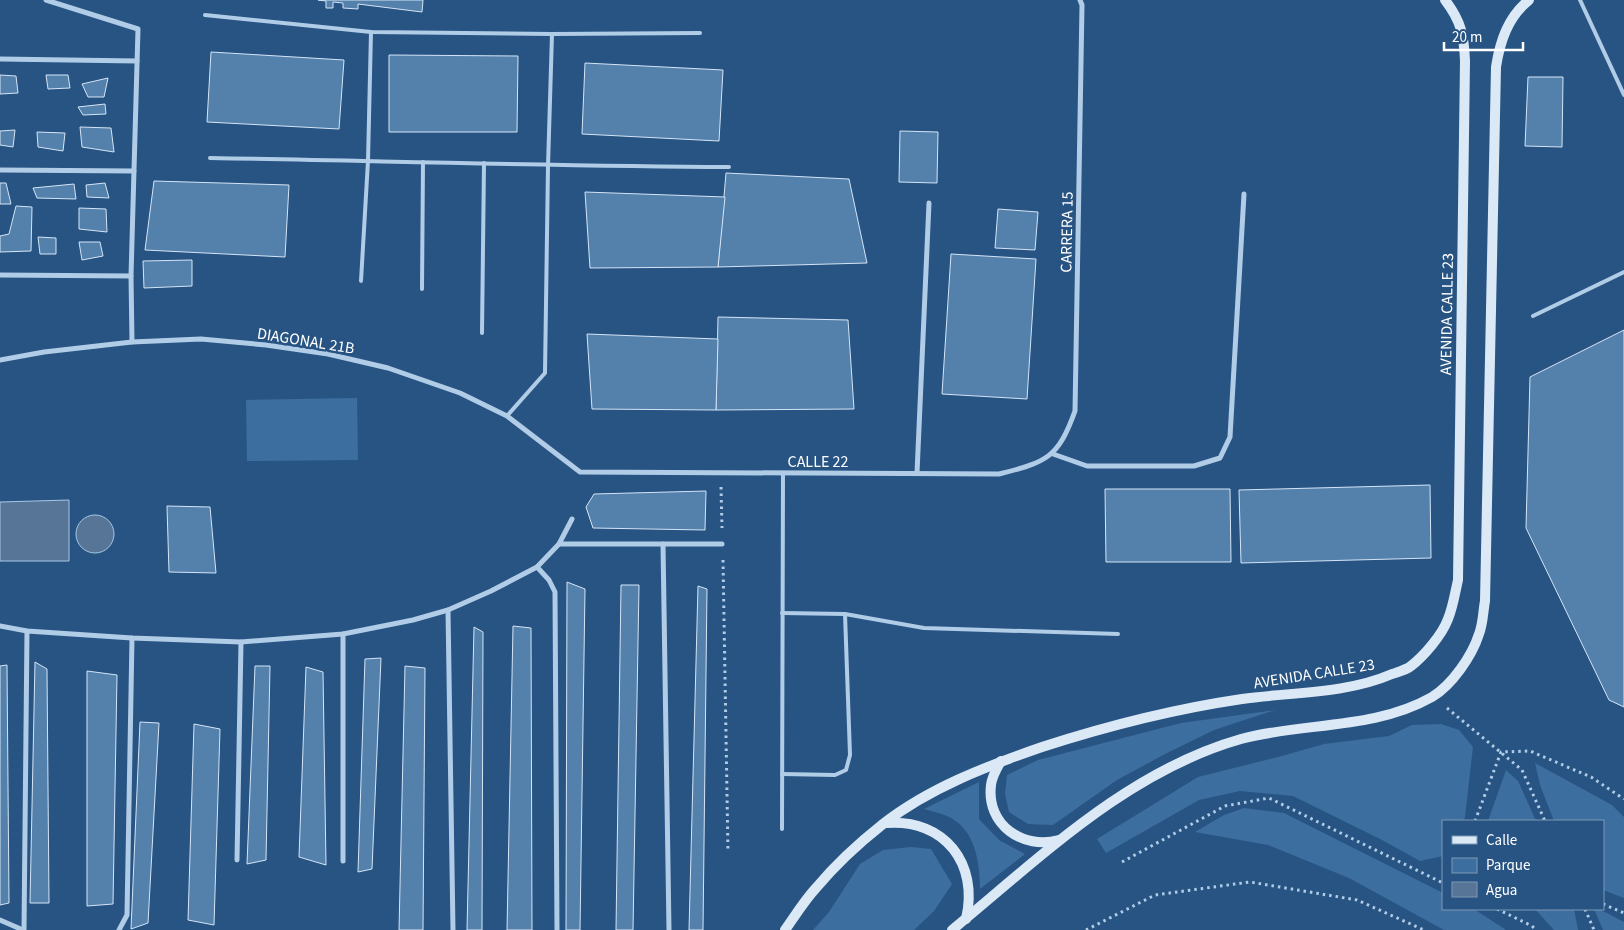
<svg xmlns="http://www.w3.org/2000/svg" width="1624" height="930" font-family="'Source Sans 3',sans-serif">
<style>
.green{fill:#3d6ea0}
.water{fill:#577596;stroke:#a6c7e7}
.building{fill:#5480ac;stroke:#d4e5f6}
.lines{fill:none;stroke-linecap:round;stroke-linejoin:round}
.path{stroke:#b1cce7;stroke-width:3;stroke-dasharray:2.5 4;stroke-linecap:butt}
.lane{stroke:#b1cce7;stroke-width:4}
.street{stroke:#b1cce7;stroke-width:5}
.secondary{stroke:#dbe8f6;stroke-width:10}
.labels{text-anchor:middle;stroke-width:5;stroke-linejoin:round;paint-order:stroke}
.street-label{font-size:16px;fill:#fff;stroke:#285483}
</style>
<rect width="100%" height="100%" fill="#285483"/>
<g class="green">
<polygon points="357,398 358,460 247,461 246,400"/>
<polygon points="1275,710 1214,730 1165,754 1117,780 1053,825 1028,824 1009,812 1005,794 1007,775 1038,760 1181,723"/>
<polygon points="1441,724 1459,730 1473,747 1465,817 1463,821 1443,821 1443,856 1420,861 1382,840 1293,796 1240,791 1199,800 1106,853 1097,839 1198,777 1282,756 1324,744 1389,736 1412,725"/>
<polygon points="1535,763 1612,805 1624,817 1624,898 1603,890 1603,821 1554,821 1540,785"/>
<polygon points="1506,770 1518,781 1536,821 1488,821"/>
<path d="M979,782V819L999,840L1025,854L980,889C980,862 975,828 947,816C940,813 931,811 924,809Z"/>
<polygon points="1244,808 1284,813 1443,893 1443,909 1474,909 1506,930 1444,930 1349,878 1268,845 1195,832 1224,815"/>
<polygon points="911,847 931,849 952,884 934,911 914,930 813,930 829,912 860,864 883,850"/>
<polygon points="1535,909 1574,909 1578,930 1554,930"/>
<polygon points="1594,909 1599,909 1624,922 1624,930 1603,930"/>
</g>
<g class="water">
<polygon points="69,500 69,561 0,561 0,502"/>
<circle cx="95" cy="534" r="19"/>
</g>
<g class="building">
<polygon points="318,0 423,0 422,12 358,4 358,9 343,8 343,3 333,2 333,8 326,8 326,1"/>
<polygon points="211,52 344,60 339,129 207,122"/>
<polygon points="389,55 518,56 517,132 389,132"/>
<polygon points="585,63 723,70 719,141 582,134"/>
<polygon points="0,75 16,76 18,93 0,94"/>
<polygon points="46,75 68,75 70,88 48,89"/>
<polygon points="1528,77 1563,77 1562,147 1525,146"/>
<polygon points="108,78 104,97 88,97 82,84"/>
<polygon points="105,104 106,114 83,115 78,107"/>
<polygon points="80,127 111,128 114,152 82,147"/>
<polygon points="15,130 13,147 0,145 0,131"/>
<polygon points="900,131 938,132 937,183 899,182"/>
<polygon points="37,132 65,133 63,151 38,147"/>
<polygon points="726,173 849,179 867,263 718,267"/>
<polygon points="154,181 289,185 285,257 145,250"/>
<polygon points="0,183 6,183 11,204 0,204"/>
<polygon points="105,183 109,198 87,197 86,185"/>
<polygon points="74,184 76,199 37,198 33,188"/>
<polygon points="585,192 725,197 718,267 590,268"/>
<polygon points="16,206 32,207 31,251 0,252 0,236 9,234"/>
<polygon points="79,208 106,209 107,232 79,229"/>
<polygon points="998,209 1038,212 1035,250 995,248"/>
<polygon points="38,237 56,238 56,254 40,254"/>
<polygon points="79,242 100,242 103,256 82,260"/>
<polygon points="951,254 1036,259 1027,399 942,394"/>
<polygon points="192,260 192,286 144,288 143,261"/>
<polygon points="718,317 848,320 854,409 716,410"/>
<polygon points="1624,330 1624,707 1609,700 1526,528 1530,377"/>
<polygon points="587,334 718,339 716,410 592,409"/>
<polygon points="1430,485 1431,558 1241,563 1239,490"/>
<polygon points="1105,489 1230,489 1231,562 1106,562"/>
<polygon points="706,491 705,530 593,528 586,507 594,494"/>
<polygon points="167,506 210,507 216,573 169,572"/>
<polygon points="567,582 585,589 580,930 566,930"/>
<polygon points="621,585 639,585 633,930 616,930"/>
<polygon points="698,586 707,589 703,930 689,930"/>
<polygon points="513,626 531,628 532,930 507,930"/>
<polygon points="474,627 483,632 482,930 467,930"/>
<polygon points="381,658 372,869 358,872 365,659"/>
<polygon points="35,662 47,669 49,903 30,903"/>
<polygon points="7,665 9,903 0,905 0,666"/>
<polygon points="255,666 270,666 266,860 247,864"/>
<polygon points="405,666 425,668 423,930 399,930"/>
<polygon points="306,667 323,672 326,865 299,857"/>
<polygon points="87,671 117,675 113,904 87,906"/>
<polygon points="140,722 159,723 148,923 131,929"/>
<polygon points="194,724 220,729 214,925 188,920"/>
</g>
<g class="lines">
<g class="path">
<polyline points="721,487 722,528"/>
<polyline points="723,560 728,852"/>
<polyline points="1447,708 1522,770 1545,821"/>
<polyline points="1475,821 1501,752 1530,751 1591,777 1624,799"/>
<polyline points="1122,862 1225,806 1269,798 1443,883"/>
<polyline points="1603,904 1624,913"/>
<polyline points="1497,909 1532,926 1536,930"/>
<polyline points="1585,909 1594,930"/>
<polyline points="1086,930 1155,895 1250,882 1357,900 1424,930"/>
</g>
<g class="lane">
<polyline points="1580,0 1624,95"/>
<polyline points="205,15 371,32 552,34 700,33"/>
<path d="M210,158C383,161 556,166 729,167"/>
<polyline points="361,281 368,161 371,32"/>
<polyline points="422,289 423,162"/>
<polyline points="1533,316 1624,272"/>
<polyline points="482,333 484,163"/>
<polyline points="507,416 545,373 548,166 552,34"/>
<polyline points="782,613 845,614 924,628 1118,634"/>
<polyline points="782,774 835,775 846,770 850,755 845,614"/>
<polyline points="782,829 783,474"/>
</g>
<g class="street">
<polyline points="46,0 138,29 131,276 132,342"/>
<polyline points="0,59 137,61"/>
<polyline points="0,170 134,171"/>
<polyline points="0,275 131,276"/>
<path d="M0,360L44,352L132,342L201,339L266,345L328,354L388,368L460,393L507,416L580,472L999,474C1047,462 1058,458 1075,411L1082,5L1080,0"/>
<polyline points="1053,454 1087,466 1194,466 1220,458 1230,437 1244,194"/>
<polyline points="917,473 929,203"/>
<polyline points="559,544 722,544"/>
<polyline points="663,544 669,930"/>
<polyline points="537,567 549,580 555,592 557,930"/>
<polyline points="448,610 453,930"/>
<polyline points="0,626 27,631 132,638 241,642 343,634 413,620 448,610 491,591 537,567 559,544 572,519"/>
<polyline points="237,860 241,642"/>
<polyline points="343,861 343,634"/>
<polyline points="0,920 23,930"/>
<polyline points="24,930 27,631"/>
<polyline points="119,930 127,915 132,638"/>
</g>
<g class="secondary">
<path d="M1001,761C997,768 992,776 991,785C986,825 1023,850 1059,840"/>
<path d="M887,823C945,819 979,864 966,919"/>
<path d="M785,930C795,916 804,901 816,888C836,864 859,843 883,824C929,788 987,766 1042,747C1107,726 1174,709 1242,699C1291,692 1346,694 1392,674C1398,672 1406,670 1411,666C1424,656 1442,635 1448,619C1453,607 1455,593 1458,580L1465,61C1464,35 1461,21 1445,0"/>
<path d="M952,930C1041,857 1128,771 1241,739C1304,722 1374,730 1432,697C1452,685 1472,656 1479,634C1483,624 1483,612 1485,601L1496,67C1500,41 1508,17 1529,0"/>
</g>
</g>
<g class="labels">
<g class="street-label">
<text transform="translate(1066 232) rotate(-89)" y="6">CARRERA 15</text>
<text transform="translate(1446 314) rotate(-89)" y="6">AVENIDA CALLE 23</text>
<text transform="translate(306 340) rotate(9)" y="6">DIAGONAL 21B</text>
<text x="818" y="467">CALLE 22</text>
<text transform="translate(1314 673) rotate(-9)" y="6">AVENIDA CALLE 23</text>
</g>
</g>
<rect x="1442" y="820" width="162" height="90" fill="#285483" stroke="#7e98b5"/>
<rect x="1452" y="836" width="25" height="8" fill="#dbe8f6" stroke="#7e98b5"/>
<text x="1486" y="845" font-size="15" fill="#ffffff">Calle</text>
<rect x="1452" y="858" width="25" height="15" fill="#3d6ea0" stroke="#7e98b5"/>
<text x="1486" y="870" font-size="15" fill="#ffffff">Parque</text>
<rect x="1452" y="882" width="25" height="15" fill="#577596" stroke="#7e98b5"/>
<text x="1486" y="895" font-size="15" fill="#ffffff">Agua</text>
<path d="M1444 42v8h79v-8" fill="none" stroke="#ffffff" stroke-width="2.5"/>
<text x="1452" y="42" font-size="15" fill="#ffffff" stroke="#285483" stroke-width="4" paint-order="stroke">20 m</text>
</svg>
